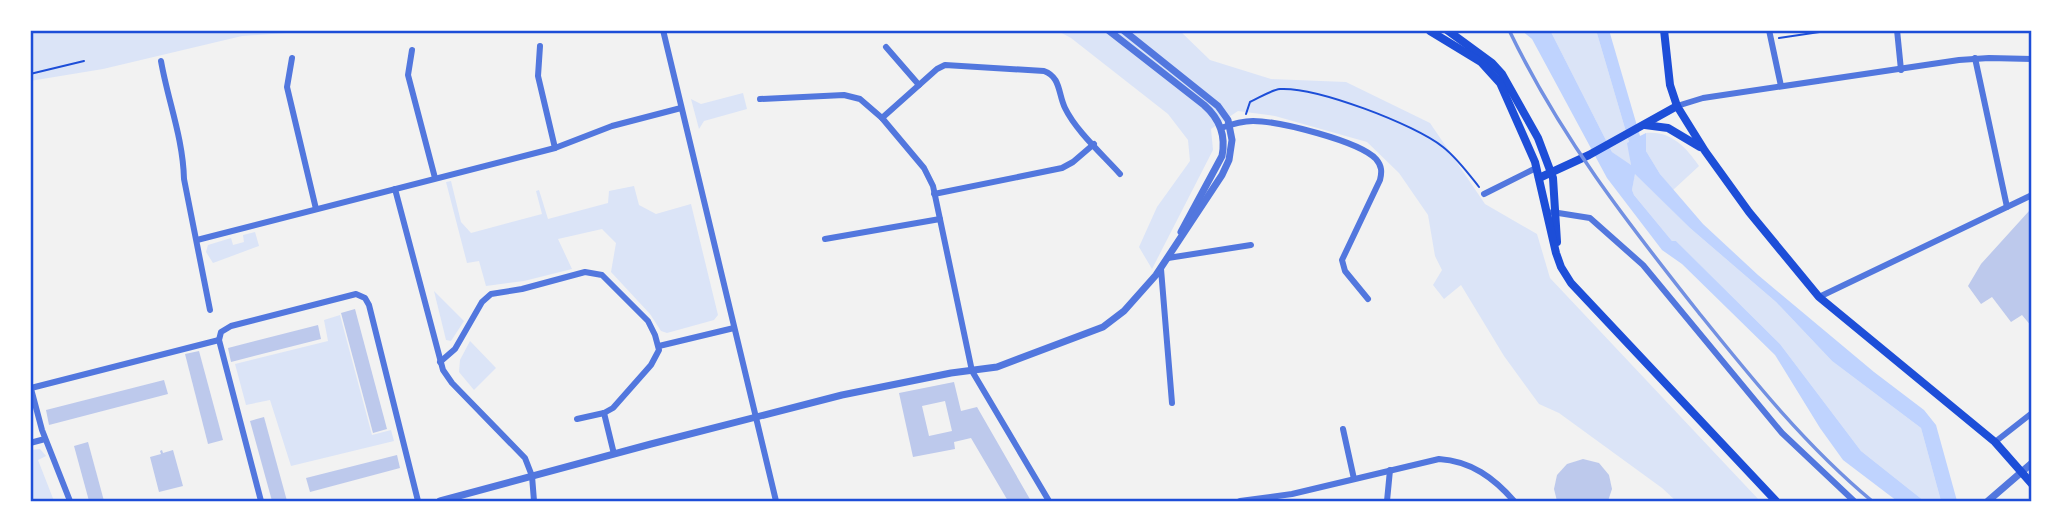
<svg xmlns="http://www.w3.org/2000/svg" width="2062" height="531" font-family="'Exo 2',sans-serif">
<style>
.green{fill:#dbe4f7}
.water{fill:#bfd3fe}
.building{fill:#bdc9ec;fill-rule:evenodd}
.lines{fill:none;stroke-linecap:round;stroke-linejoin:round}
.path{stroke:#1d4ed8;stroke-width:2}
.minor{stroke:#5277de;stroke-width:6}
.tertiary{stroke:#5277de;stroke-width:7}
.secondary{stroke:#1d4ed8;stroke-width:8}
.rail{stroke:#7290e2;stroke-width:3.5}
.neatline{fill:none;stroke:#1d4ed8;stroke-width:2.5}
</style>
<rect width="100%" height="100%" fill="#f2f2f2"/>
<g class="green">
<polygon points="30,30 329,30 242,36 103,69 30,81"/>
<polygon points="1056,30 1179,30 1210,60 1271,79 1346,82 1430,123 1485,204 1537,234 1550,278 1760,501 1676,501 1662,488 1559,413 1539,404 1504,356 1461,285 1444,299 1433,285 1442,270 1435,256 1428,215 1399,173 1367,142 1275,116 1238,111 1211,129 1213,150 1152,269 1139,247 1157,207 1190,161 1188,140 1168,114 1071,38"/>
<polygon points="1550,30 1596,30 1629,142 1631,166 1612,152"/>
<polygon points="743,93 747,109 704,121 699,129 691,99 701,104"/>
<path d="M1646,133C1670,130 1686,147 1699,166L1673,190L1660,174L1646,151Z"/>
<polygon points="1635,173 1690,228 1776,302 1832,361 1921,428 1941,501 1924,501 1861,451 1780,344 1676,241 1672,241 1634,195 1632,190"/>
<polygon points="451,181 461,222 471,233 542,214 536,191 539,190 548,219 608,203 609,191 634,186 639,205 656,214 691,204 718,315 714,320 667,333 661,331 650,314 611,272 616,243 602,229 558,239 572,269 524,281 486,286 479,261 467,263 446,182"/>
<polygon points="255,232 259,246 213,263 206,252 208,245 231,238 233,245 244,242 243,235"/>
<polygon points="434,291 464,321 451,341 446,340"/>
<polygon points="340,315 372,435 391,430 394,441 291,466 270,400 246,405 235,364 328,341 324,320"/>
<polygon points="470,341 496,368 474,390 459,372 460,360"/>
<polygon points="40,449 46,456 38,460 54,501 30,501 30,450"/>
</g>
<polygon class="water" points="1521,30 1550,30 1612,152 1631,165 1627,143 1629,142 1596,30 1609,30 1640,136 1646,133 1646,151 1660,174 1703,224 1758,275 1874,372 1924,410 1936,425 1957,501 1941,501 1921,428 1832,361 1776,302 1690,228 1635,174 1632,190 1634,195 1672,241 1676,241 1780,344 1861,451 1924,501 1897,501 1843,460 1820,428 1775,355 1682,264 1662,250 1607,178 1532,39"/>
<g class="building">
<polygon points="2029,211 2032,213 2032,327 2022,315 2011,322 1992,297 1981,304 1968,286 1981,264"/>
<polygon points="355,309 387,429 373,433 341,313"/>
<polygon points="318,325 321,339 231,362 228,348"/>
<polygon points="199,351 223,440 208,444 185,354"/>
<polygon points="164,380 168,394 49,425 46,410"/>
<path d="M954,382L961,411L977,407L1031,501H1008L971,438L954,442L955,449L913,457L899,393ZM945,401L952,431L929,436L922,406Z"/>
<polygon points="264,417 287,501 272,501 250,421"/>
<polygon points="88,442 104,501 89,501 74,446"/>
<polygon points="162,450 163,453 173,450 183,486 159,492 150,457 161,454 160,451"/>
<polygon points="397,455 400,468 310,492 306,478"/>
<polygon points="1583,459 1599,463 1609,475 1612,489 1608,501 1557,501 1554,489 1557,475 1567,464"/>
</g>
<g class="lines">
<g class="path">
<polyline points="1779,38 1833,30"/>
<polyline points="30,74 84,61"/>
<path d="M1246,114L1250,102C1259,98 1271,90 1280,89C1317,87 1414,124 1443,147C1457,158 1468,173 1479,187"/>
</g>
<g class="minor">
<polyline points="663,30 776,501"/>
<polyline points="1769,30 1781,86"/>
<polyline points="1897,30 1901,70"/>
<polyline points="540,46 538,76 555,148"/>
<polyline points="886,47 919,85"/>
<polyline points="412,50 408,75 435,178"/>
<polyline points="292,58 287,87 316,209"/>
<polyline points="1975,58 2007,207"/>
<path d="M161,61C168,101 183,138 184,179L210,310"/>
<polyline points="760,99 844,95 860,99 882,118 924,168 933,186 972,371 1049,501"/>
<polyline points="1677,106 1703,98 1959,60 1989,58 2032,59"/>
<path d="M882,118L937,69L945,65L1044,71C1061,77 1058,94 1065,108C1076,131 1103,155 1120,174"/>
<path d="M1221,128C1232,124 1242,121 1253,121C1279,121 1359,141 1376,159C1382,166 1382,172 1380,180L1342,260L1345,271L1368,299"/>
<polyline points="395,189 443,370 452,383 525,458 532,476 534,501"/>
<polyline points="934,194 1062,168 1073,162 1094,144"/>
<polyline points="1484,194 1536,168"/>
<polyline points="1552,212 1590,218 1643,265 1782,433 1854,501"/>
<polyline points="825,239 940,219"/>
<polyline points="197,240 555,148 612,126 681,108"/>
<polyline points="1168,258 1251,245"/>
<polyline points="1161,269 1172,403"/>
<polyline points="1819,297 2032,195"/>
<polyline points="659,346 734,328"/>
<polyline points="440,362 455,349 482,302 491,294 522,289 585,272 602,275 648,321 655,335 659,350 651,365 613,408 604,413 577,419"/>
<polyline points="30,385 42,430 70,501"/>
<polyline points="31,388 219,340"/>
<polyline points="604,413 614,454"/>
<polyline points="1343,429 1354,479"/>
<polyline points="1995,442 2032,413"/>
<polyline points="30,443 45,439"/>
<polyline points="261,501 219,340 221,332 231,326 356,294 365,298 369,305 418,501"/>
<path d="M1240,501L1292,494L1439,459C1471,461 1494,478 1514,501"/>
<polyline points="1387,501 1390,470"/>
</g>
<g class="tertiary">
<path d="M1108,30L1204,105C1220,119 1226,136 1222,156L1181,232"/>
<polyline points="440,501 651,444 842,395 951,373 997,367 1103,327 1124,311 1156,275 1222,175 1229,160 1232,140 1228,120 1218,106 1123,30"/>
<polyline points="1988,501 2032,463"/>
</g>
<g class="secondary">
<polyline points="1447,30 1492,63 1502,74 1538,138 1553,178 1557,242"/>
<polyline points="1664,30 1670,85 1677,106 1705,151 1749,212 1819,297 1995,442 2032,484"/>
<polyline points="1430,31 1481,62 1500,83 1535,162 1556,253 1561,267 1571,283 1776,501"/>
<polyline points="1645,125 1668,128 1700,147"/>
<polyline points="1539,178 1589,155 1677,106"/>
</g>
<path class="rail" d="M1509,30C1560,136 1626,221 1699,313C1753,380 1806,446 1872,501"/>
</g>
<rect width="2062" height="531" fill="none" stroke="#ffffff" stroke-width="63"/>
<rect x="32" y="32" width="1998" height="468" class="neatline"/>
</svg>
